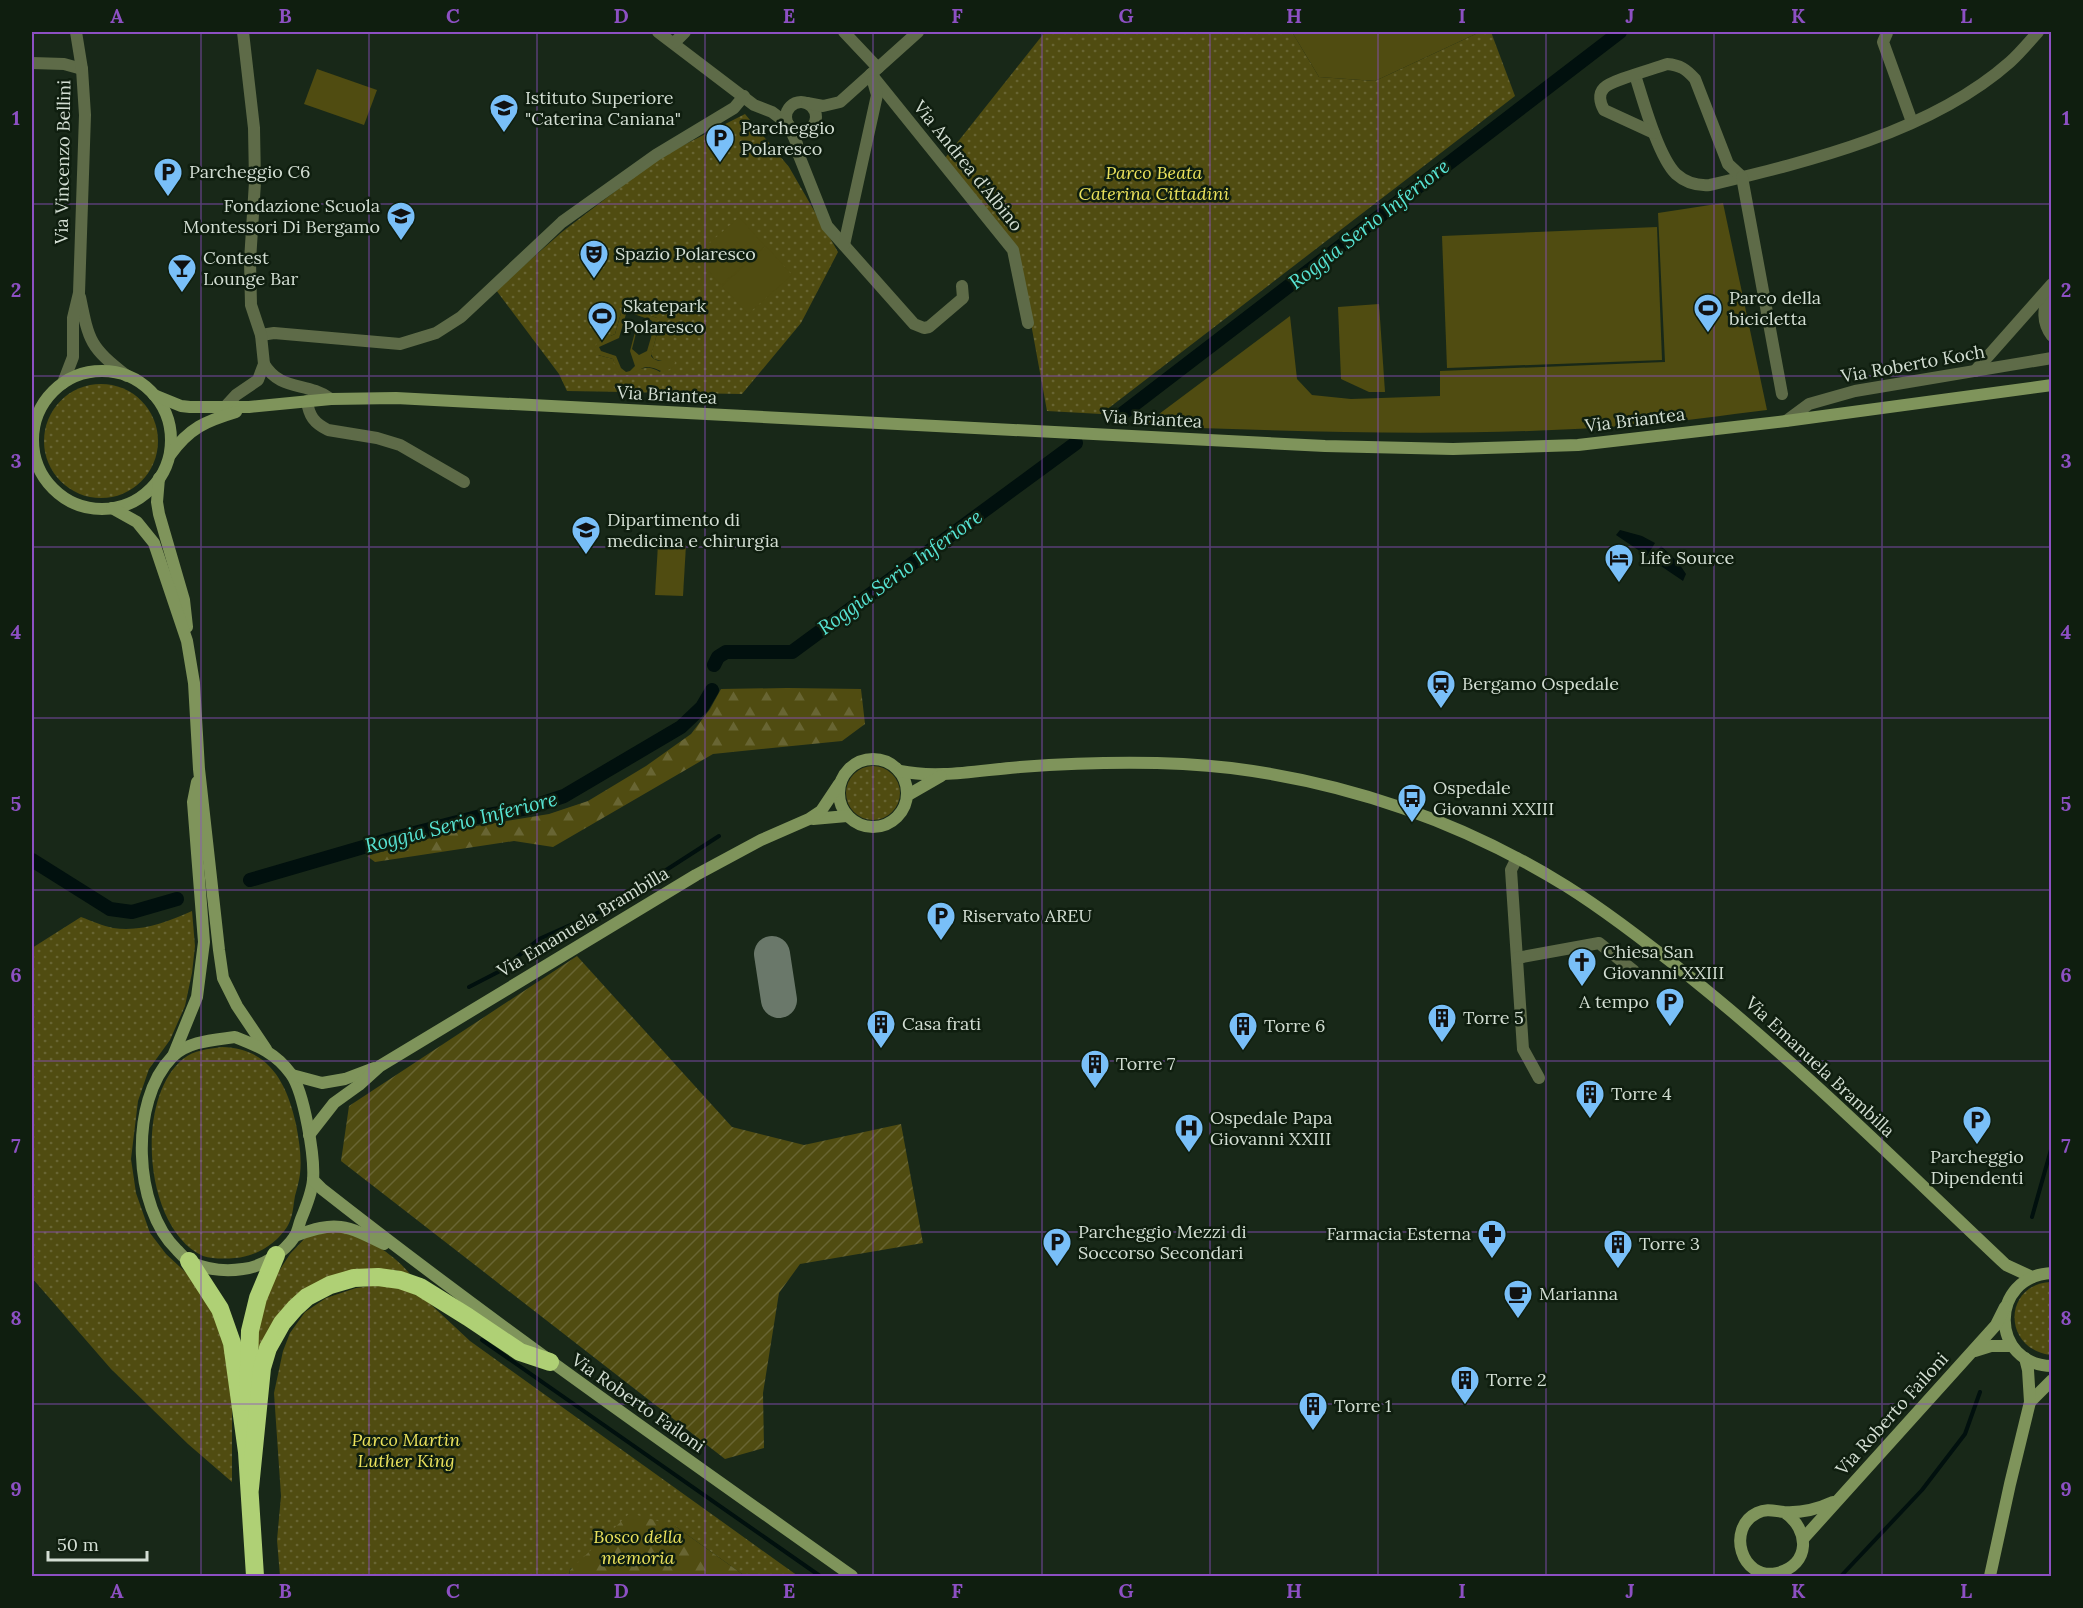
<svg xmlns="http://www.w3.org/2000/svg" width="2083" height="1608" font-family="Lora,serif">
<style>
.grass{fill:url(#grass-dots);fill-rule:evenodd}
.forest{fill:url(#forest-firs)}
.garden{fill:url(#garden-furrows)}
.pitch{fill:#504c11;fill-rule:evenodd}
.water{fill:#01100e}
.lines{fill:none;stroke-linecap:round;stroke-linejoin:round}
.stream{stroke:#01100e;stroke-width:4}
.canal{stroke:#01100e;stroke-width:14}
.taxiway{stroke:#6a786a;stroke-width:36}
.street{stroke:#5e6b48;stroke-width:12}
.secondary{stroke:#7f945b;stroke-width:12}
.highway{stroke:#afd075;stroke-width:18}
.grid{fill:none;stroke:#8d50c3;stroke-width:1.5;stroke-opacity:0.55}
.labels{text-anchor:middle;stroke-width:5;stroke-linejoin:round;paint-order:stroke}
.poi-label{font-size:18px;fill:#d3ded3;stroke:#0f1e0f;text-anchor:start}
.street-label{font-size:18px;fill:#d3ded3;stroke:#0f1e0f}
.park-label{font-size:18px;font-style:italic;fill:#ebe25c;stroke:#0f1e0f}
.water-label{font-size:20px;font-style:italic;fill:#57e4d4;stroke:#0f1e0f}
.neatline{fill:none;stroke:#8d50c3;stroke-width:2}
.grid-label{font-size:20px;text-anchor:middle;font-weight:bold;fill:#8d50c3}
</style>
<defs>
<pattern id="grass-dots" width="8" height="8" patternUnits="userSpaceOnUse" patternTransform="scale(1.5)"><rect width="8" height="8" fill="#504c11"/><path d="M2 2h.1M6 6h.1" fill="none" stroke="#686533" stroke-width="1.8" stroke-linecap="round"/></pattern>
<pattern id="forest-firs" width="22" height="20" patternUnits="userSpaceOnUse" patternTransform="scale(1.5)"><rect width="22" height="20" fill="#504c11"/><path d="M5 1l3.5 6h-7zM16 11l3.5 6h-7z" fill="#686533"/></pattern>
<pattern id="garden-furrows" width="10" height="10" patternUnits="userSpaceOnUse" patternTransform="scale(1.5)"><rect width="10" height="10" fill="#504c11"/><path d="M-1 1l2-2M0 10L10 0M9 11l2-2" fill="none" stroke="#686533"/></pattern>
</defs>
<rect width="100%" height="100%" fill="#182818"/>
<g class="grass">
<polygon points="1045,32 1292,32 1319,77 1375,81 1480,32 1491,32 1515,96 1101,414 1047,411 1017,247 945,158"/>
<path d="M745,114L789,167L838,252L801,323L742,394L567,391L559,374L496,290L562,232L660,157ZM632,309L657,318L658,331L651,354L654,359L666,362L660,372C656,370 651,367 646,368C627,369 625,387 613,359L598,355L599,341L615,334L621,313Z"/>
<circle cx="101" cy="441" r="57"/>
<circle cx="873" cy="793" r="27"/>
<path d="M192,911L195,946L192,973L185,1006L170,1040L149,1069L138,1101L131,1159L136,1193L150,1233L166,1254L193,1279L218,1322L232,1379V1482L188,1444L111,1369L32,1278V948L81,917C92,921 103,926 113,928C142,932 167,922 192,911Z"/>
<path d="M222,1047C269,1048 287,1083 296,1124C299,1141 302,1157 300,1174C299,1181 297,1189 295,1196C293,1207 293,1217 287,1227C276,1244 255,1257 235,1258C225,1259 212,1259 203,1256C144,1229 134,1099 183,1059C194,1050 208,1049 222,1047Z"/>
<path d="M340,1229C366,1238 392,1252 410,1274L395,1270H359L320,1281L263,1345L257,1349L261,1309L277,1274L290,1254L307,1236Z"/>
<path d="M2051,1282L2052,1355H2050C2002,1348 2003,1284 2051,1282Z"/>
<polygon points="378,1285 402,1289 425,1299 470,1341 798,1576 745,1576 675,1526 570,1569 569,1576 280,1576 277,1540 281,1496 274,1393 283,1351 290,1333 305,1312 326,1298 356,1288"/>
</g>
<g class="forest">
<polygon points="787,688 861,689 865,724 842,741 713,754 553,847 514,841 375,862 367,856 470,827 549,814 588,801 646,766 691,734 710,709 721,689"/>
<polygon points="630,1513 675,1526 745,1576 569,1576 570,1570"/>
</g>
<polygon class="garden" points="577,956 732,1127 804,1145 901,1124 923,1243 800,1264 779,1293 763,1393 764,1448 725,1459 341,1161 349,1106"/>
<g class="pitch">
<polygon points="1292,32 1480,32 1375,81 1319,77"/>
<polygon points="317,69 377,90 364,125 304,104"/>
<path d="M1723,203L1767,410C1724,415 1680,422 1637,425C1472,438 1307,432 1143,426L1290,316L1297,379L1312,395L1351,399L1440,396V371L1665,362L1658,213Z"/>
<polygon points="739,217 765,246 721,285 695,256"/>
<polygon points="1657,227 1662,360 1447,368 1442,236"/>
<polygon points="766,246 792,275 748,314 722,286"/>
<polygon points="1379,304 1385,392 1369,392 1341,379 1338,307"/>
<path d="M632,309L657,318L659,326L651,356C658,365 667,358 675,362L674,366C661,377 659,367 647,367C638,368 632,377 623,375C617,373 615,365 613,359L598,355L595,351C594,340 606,338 615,334L621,313L624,310ZM631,313L651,320L653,322L654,327L647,351L639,355L632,349L636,333L641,329L639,326L636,328L630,351L635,366L630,371L626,372L621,368L616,356L601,351L599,347L619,338L626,314Z"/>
<polygon points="658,544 686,545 683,596 655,595"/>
</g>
<g class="water">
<polygon points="1620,530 1642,536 1655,543 1647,556 1616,535"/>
<polygon points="1661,546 1678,562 1686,574 1683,581 1652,560"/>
</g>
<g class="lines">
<g class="stream">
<polyline points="469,987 500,971 539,939 604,910 719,836"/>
<polyline points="2032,1217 2052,1146"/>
<polyline points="482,1340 820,1576"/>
<polyline points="1841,1576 1922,1490 1965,1434 1980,1392"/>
</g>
<g class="canal">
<polyline points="1118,417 1620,32"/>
<polyline points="714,665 718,657 726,652 792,652 1076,443"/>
<polyline points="32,860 110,909 132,912 177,899"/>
<polyline points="250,880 391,839 477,817 528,808 564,796 681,727 702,707 712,690"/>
</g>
<polyline class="taxiway" points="772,954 779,1000"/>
<g class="street">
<polyline points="658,32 754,105 772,112 788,124"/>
<polyline points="844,32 878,68"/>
<polyline points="1887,33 1883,42 1912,122"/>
<polyline points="674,43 685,32"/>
<polyline points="32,63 64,64 82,69"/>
<polyline points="871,74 1013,250 1028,323"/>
<path d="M1635,75C1643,100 1658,156 1676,174C1686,183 1697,186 1710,185C1810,161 1931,132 2010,62C2020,53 2029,42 2038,32"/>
<circle cx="801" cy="117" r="15"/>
<polyline points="807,103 823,106 840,102 918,32"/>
<polyline points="789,126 797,144 798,153 827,226 914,324 924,328 929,327 963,298 962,286"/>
<path d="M1654,133L1604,110C1600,103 1598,94 1604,88C1612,80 1654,69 1667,64C1680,65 1686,69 1695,79L1728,164L1742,177"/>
<polyline points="1742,177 1782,394"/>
<polyline points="844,245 877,95 873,81"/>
<path d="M2048,292C2044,309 2041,321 2052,336"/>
<path d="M80,297C89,342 90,347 127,376"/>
<polyline points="261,335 274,333 400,344 436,333 461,317 562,222 656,155 734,108 744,96"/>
<path d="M264,364C281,392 306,381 331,399"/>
<polyline points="1975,371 2052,284"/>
<polyline points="63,383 73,357 73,318 79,293 85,115 82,69 76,32"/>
<path d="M307,401C309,416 314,423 328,430L377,438L400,445L464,482"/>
<polyline points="224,408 236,395 258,380 264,364 261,335 251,305 250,261 255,182 254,128 243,32"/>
<polyline points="1786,421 1809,404 1855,391 2052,358"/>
<polyline points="1517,858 1511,870 1523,1049 1539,1078"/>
<polyline points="1517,958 1599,943 1634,971"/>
</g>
<g class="secondary">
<circle cx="102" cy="440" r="69"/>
<polyline points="154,395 181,406 190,407 249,407 331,399 396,398 1325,446 1453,449 1578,445 1786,421 2052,385"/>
<path d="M170,455C189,428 206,421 236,412"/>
<polyline points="159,478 157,502 159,514 184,600 187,627"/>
<polyline points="112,508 137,522 154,543 187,641 194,683 199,769 219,950 223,978 237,1006 266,1049"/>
<circle cx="873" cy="793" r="34"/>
<path d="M900,771C939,779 980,770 1020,767C1091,762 1161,760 1231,768C1350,783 1464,823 1566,886C1609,913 1650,945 1690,977C1801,1066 1902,1167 2006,1265L2032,1277"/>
<polyline points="908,795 941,776"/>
<polyline points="813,819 847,816"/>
<path d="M235,1037C258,1046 276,1053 291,1074C304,1092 315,1157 313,1180C312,1192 306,1207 301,1219C299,1224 298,1231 295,1236C284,1253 262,1267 243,1269C224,1272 208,1270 190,1262C185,1259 181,1254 177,1250C133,1208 129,1101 172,1057C188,1041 214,1040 235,1037Z"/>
<polyline points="173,1056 197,997 204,942 193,802 197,782"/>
<polyline points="292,1075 322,1083 345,1079 374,1068"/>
<polyline points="309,1135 334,1103 359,1085 380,1066 696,875 761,840 809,819 821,811 839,784"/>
<path d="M313,1180L322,1189C494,1324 673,1449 852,1576"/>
<path d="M295,1236C336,1220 346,1225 384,1244"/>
<path d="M2052,1273C1988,1276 1990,1365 2052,1366"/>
<polyline points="1975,1351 1991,1346 2012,1346"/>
<polyline points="2030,1402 2052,1380"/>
<path d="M1784,1512C1810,1529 1811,1565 1777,1573C1741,1581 1726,1528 1757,1513C1767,1508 1774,1511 1784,1512C1801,1513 1818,1509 1833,1502"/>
<polyline points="1803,1539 1996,1325 2005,1307"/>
<polyline points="1990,1576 2010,1484 2030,1402 2028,1370 2025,1358"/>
</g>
<g class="highway">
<polyline points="189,1261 220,1309 232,1343 247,1452 255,1576"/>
<polyline points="248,1402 250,1331 258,1298 276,1255"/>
<polyline points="250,1488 262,1368 268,1348 282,1323 295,1308 307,1297 330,1285 354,1278 378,1277 400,1280 420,1287 468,1317 520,1352 550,1362"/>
</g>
</g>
<path class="grid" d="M201,32V1576M369,32V1576M537,32V1576M705,32V1576M873,32V1576M1042,32V1576M1210,32V1576M1378,32V1576M1546,32V1576M1714,32V1576M1882,32V1576M32,204H2052M32,376H2052M32,547H2052M32,718H2052M32,890H2052M32,1061H2052M32,1232H2052M32,1404H2052"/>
<defs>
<g id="school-pin" transform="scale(1.5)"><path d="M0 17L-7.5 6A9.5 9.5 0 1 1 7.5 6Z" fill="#79bff8" stroke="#0f1e0f"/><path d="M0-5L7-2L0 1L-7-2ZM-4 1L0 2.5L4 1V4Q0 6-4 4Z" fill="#111"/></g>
<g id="parking-pin" transform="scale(1.5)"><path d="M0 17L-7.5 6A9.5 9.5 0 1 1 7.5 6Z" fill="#79bff8" stroke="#0f1e0f"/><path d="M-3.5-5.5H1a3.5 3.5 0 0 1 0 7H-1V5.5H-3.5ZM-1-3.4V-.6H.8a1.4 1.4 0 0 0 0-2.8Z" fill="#111"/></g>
<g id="theatre-pin" transform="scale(1.5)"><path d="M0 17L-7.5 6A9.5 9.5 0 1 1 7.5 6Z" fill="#79bff8" stroke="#0f1e0f"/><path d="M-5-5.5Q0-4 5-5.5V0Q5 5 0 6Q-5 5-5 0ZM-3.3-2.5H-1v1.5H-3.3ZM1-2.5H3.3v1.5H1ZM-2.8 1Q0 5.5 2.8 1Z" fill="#111"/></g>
<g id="bar-pin" transform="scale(1.5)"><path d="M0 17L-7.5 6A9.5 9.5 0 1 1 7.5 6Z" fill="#79bff8" stroke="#0f1e0f"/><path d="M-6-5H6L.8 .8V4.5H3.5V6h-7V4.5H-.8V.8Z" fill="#111"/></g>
<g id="stadium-pin" transform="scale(1.5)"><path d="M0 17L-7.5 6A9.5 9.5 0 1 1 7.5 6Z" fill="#79bff8" stroke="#0f1e0f"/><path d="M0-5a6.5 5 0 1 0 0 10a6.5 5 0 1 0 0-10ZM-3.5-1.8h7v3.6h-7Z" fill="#111"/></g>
<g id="university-pin" transform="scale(1.5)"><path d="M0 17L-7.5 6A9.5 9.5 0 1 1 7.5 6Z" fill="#79bff8" stroke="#0f1e0f"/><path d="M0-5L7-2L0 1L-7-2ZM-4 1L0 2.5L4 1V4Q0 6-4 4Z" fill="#111"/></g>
<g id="hotel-pin" transform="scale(1.5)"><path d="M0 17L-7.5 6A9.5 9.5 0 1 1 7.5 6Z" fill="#79bff8" stroke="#0f1e0f"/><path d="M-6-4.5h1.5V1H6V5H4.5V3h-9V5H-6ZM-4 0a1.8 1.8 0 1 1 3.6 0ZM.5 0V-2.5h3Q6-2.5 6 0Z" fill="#111"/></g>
<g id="station-pin" transform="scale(1.5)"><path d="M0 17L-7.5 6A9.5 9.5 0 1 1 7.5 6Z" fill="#79bff8" stroke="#0f1e0f"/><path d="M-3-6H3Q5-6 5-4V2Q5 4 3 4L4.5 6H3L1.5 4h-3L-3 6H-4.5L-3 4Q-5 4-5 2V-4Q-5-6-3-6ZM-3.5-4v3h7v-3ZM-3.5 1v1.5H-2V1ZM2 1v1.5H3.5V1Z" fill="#111"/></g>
<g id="bus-pin" transform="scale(1.5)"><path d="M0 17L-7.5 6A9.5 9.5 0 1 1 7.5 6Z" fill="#79bff8" stroke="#0f1e0f"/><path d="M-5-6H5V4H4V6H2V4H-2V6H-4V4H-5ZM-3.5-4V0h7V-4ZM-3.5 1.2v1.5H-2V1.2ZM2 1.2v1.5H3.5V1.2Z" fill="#111"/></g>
<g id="church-pin" transform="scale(1.5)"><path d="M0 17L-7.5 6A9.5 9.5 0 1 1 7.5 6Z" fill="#79bff8" stroke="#0f1e0f"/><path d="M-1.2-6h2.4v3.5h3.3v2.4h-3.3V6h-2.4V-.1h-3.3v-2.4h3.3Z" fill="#111"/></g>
<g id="building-pin" transform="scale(1.5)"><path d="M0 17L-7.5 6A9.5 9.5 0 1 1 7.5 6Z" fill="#79bff8" stroke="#0f1e0f"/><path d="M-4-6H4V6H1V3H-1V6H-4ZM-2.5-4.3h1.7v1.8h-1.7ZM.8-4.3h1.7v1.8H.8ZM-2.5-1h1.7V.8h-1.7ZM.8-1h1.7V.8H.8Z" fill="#111"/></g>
<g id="hospital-pin" transform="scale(1.5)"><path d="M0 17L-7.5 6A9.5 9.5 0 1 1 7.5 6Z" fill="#79bff8" stroke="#0f1e0f"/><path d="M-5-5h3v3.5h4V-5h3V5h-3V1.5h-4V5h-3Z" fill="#111"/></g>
<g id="pharmacy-pin" transform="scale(1.5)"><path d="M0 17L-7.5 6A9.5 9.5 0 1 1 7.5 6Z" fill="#79bff8" stroke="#0f1e0f"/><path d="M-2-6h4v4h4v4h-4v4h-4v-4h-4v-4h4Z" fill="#111"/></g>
<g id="cafe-pin" transform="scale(1.5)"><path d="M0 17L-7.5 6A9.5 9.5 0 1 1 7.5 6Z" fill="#79bff8" stroke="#0f1e0f"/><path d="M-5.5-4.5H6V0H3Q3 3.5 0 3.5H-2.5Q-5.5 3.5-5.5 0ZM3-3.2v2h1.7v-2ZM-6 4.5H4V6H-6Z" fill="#111"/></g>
</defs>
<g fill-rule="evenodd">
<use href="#school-pin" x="504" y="108"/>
<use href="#parking-pin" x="720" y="138"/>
<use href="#parking-pin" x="168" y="172"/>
<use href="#school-pin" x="401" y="216"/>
<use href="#theatre-pin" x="594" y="254"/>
<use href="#bar-pin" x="182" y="268"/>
<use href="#stadium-pin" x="1708" y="308"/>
<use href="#stadium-pin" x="602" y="316"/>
<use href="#university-pin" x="586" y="530"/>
<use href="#hotel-pin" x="1619" y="558"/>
<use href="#station-pin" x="1441" y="684"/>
<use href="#bus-pin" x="1412" y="798"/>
<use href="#parking-pin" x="941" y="916"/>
<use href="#church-pin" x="1582" y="962"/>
<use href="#parking-pin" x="1670" y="1002"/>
<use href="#building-pin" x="1442" y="1018"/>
<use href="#building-pin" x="881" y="1024"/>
<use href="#building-pin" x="1243" y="1026"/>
<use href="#building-pin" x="1095" y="1064"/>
<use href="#building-pin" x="1590" y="1094"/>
<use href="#parking-pin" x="1977" y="1120"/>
<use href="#hospital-pin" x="1189" y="1128"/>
<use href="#pharmacy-pin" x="1492" y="1234"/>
<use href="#parking-pin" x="1057" y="1242"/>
<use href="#building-pin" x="1618" y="1244"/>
<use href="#cafe-pin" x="1518" y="1294"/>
<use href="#building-pin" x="1465" y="1380"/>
<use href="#building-pin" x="1313" y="1406"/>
</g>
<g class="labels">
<g class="poi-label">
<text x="525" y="104">Istituto Superiore<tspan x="525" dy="21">"Caterina Caniana"</tspan></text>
<text x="741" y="134">Parcheggio<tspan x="741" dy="21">Polaresco</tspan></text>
<text x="189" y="178">Parcheggio C6</text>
<text x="380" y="212" text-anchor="end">Fondazione Scuola<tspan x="380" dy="21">Montessori Di Bergamo</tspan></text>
<text x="615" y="260">Spazio Polaresco</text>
<text x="203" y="264">Contest<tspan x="203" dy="21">Lounge Bar</tspan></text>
<text x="1729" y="304">Parco della<tspan x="1729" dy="21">bicicletta</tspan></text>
<text x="623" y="312">Skatepark<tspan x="623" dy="21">Polaresco</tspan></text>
<text x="607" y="526">Dipartimento di<tspan x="607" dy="21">medicina e chirurgia</tspan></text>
<text x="1640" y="564">Life Source</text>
<text x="1462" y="690">Bergamo Ospedale</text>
<text x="1433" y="794">Ospedale<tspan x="1433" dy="21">Giovanni XXIII</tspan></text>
<text x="962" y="922">Riservato AREU</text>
<text x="1603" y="958">Chiesa San<tspan x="1603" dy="21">Giovanni XXIII</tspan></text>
<text x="1649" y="1008" text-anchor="end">A tempo</text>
<text x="1463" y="1024">Torre 5</text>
<text x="902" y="1030">Casa frati</text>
<text x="1264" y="1032">Torre 6</text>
<text x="1116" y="1070">Torre 7</text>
<text x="1611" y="1100">Torre 4</text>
<text x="1210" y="1124">Ospedale Papa<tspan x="1210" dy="21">Giovanni XXIII</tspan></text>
<text x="1977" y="1163" text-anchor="middle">Parcheggio<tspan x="1977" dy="21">Dipendenti</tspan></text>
<text x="1078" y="1238">Parcheggio Mezzi di<tspan x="1078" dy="21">Soccorso Secondari</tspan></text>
<text x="1471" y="1240" text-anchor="end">Farmacia Esterna</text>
<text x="1639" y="1250">Torre 3</text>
<text x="1539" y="1300">Marianna</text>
<text x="1486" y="1386">Torre 2</text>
<text x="1334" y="1412">Torre 1</text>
</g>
<g class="street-label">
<text transform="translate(63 162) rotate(-89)" y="6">Via Vincenzo Bellini</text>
<text transform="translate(968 166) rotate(51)" y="6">Via Andrea d'Albino</text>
<text transform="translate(1913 364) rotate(-10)" y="6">Via Roberto Koch</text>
<text transform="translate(667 395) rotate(3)" y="6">Via Briantea</text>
<text transform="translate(1152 419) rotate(3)" y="6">Via Briantea</text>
<text transform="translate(1635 420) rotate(-7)" y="6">Via Briantea</text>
<text transform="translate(583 922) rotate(-31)" y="6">Via Emanuela Brambilla</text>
<text transform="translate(1820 1067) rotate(43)" y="6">Via Emanuela Brambilla</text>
<text transform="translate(638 1403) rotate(35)" y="6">Via Roberto Failoni</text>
<text transform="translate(1892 1414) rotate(-48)" y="6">Via Roberto Failoni</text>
</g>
<g class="park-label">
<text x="1154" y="179">Parco Beata<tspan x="1154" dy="21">Caterina Cittadini</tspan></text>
<text x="406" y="1446">Parco Martin<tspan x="406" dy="21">Luther King</tspan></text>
<text x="638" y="1543">Bosco della<tspan x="638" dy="21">memoria</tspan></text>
</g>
<g class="water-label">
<text transform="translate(1369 224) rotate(-38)" y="7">Roggia Serio Inferiore</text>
<text transform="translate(900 572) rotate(-36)" y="7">Roggia Serio Inferiore</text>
<text transform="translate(461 822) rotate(-14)" y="7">Roggia Serio Inferiore</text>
</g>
</g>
<rect width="2083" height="1608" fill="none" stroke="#0f1e0f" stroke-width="66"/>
<path d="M48 1551v9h99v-9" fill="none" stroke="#d3ded3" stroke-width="3"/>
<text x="57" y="1551" font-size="18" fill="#d3ded3" stroke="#0f1e0f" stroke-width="4.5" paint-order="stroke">50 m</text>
<rect x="33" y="33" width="2017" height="1542" class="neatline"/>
<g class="grid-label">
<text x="117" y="23">A</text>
<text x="285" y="23">B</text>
<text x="453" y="23">C</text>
<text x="621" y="23">D</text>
<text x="789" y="23">E</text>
<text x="957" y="23">F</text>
<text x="1126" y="23">G</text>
<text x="1294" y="23">H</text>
<text x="1462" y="23">I</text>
<text x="1630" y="23">J</text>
<text x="1798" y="23">K</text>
<text x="1966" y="23">L</text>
<text x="16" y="125">1</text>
<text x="2066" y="125">1</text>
<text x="16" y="297">2</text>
<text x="2066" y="297">2</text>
<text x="16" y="468">3</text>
<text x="2066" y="468">3</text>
<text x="16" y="639">4</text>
<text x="2066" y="639">4</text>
<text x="16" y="811">5</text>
<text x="2066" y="811">5</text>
<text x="16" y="982">6</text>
<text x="2066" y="982">6</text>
<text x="16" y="1153">7</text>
<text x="2066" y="1153">7</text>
<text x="16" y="1325">8</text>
<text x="2066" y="1325">8</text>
<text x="16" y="1496">9</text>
<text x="2066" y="1496">9</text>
<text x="117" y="1598">A</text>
<text x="285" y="1598">B</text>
<text x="453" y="1598">C</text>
<text x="621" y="1598">D</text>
<text x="789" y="1598">E</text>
<text x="957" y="1598">F</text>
<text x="1126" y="1598">G</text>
<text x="1294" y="1598">H</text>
<text x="1462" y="1598">I</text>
<text x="1630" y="1598">J</text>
<text x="1798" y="1598">K</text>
<text x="1966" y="1598">L</text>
</g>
</svg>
